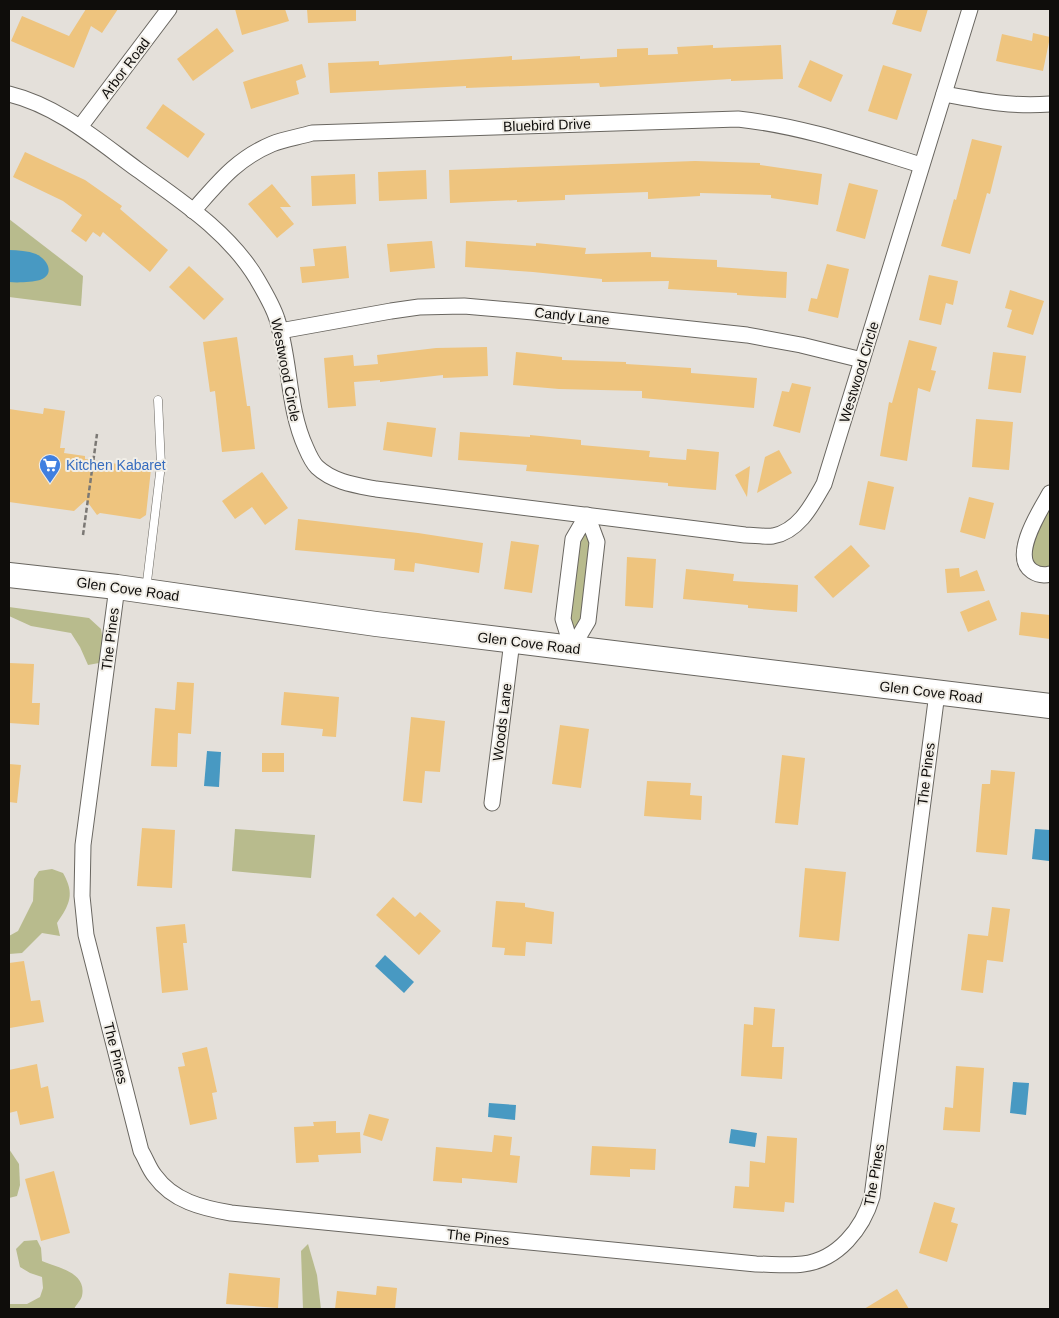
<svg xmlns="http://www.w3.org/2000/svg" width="1059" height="1318" font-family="Helvetica,sans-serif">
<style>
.green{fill:#b8bb8d}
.water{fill:#4899c2}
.building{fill:#eec47e}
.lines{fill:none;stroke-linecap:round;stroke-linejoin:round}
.service-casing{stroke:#696660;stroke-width:9}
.minor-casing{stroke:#696660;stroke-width:17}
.primary-casing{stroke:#696660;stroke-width:26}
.path{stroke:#7b7874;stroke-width:2.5;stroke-dasharray:5 2.5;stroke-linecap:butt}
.service{stroke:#fff;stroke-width:8}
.minor{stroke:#fff;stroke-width:15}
.primary{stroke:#fff;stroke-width:24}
.labels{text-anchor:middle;stroke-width:4;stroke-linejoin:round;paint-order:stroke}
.street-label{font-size:14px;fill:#0f0d0b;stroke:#f1eee7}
.shop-label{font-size:14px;fill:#366cbe;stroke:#f1eee7;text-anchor:start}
</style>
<rect width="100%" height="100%" fill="#e4e0da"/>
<g class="green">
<polygon points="9,219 83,276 81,306 9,297"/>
<polygon points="1050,493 1050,574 1030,570 1027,536"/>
<polygon points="587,515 597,542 588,621 572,648 563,619 573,539"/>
<polygon points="9,607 89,618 101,629 103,641 99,663 88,665 80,647 71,633 31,626 9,616"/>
<polygon points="235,829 315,835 311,878 232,871"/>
<path d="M52,869L63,873C75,894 70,904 57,923L60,936L42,933L22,953L9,954V936L18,931L33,901L34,879L39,871Z"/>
<polygon points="9,1149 19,1164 20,1185 17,1196 9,1198"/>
<path d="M37,1240L41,1248L42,1261C58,1268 87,1272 82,1296C81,1300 76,1305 74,1309H9V1304H27L40,1297L43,1288L42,1277L30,1273L20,1267L16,1249L24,1241Z"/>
<polygon points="308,1244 317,1275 321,1309 303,1309 301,1251"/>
</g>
<g class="water">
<path d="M9,250C18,250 28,251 36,254C47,259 56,274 40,280C32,282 18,283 9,282Z"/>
<polygon points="207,751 221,752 219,787 204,786"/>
<polygon points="1035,829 1050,830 1049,861 1032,859"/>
<polygon points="385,955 414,982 404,993 375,966"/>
<polygon points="1013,1082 1029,1083 1026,1115 1010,1113"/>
<polygon points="489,1103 516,1105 515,1120 488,1117"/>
<polygon points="731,1129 757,1133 755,1147 729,1143"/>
</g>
<g class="building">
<polygon points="86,9 118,9 102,33 91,26 74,68 11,41 22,16 69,36"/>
<polygon points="235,9 285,9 289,21 242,35"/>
<polygon points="307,9 356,9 356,21 308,23"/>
<polygon points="897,9 928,9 921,32 892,24"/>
<polygon points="217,28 234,51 193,81 177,59"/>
<polygon points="1033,33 1050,37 1043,71 996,61 1002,34 1032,41"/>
<polygon points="713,45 713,48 781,45 783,79 731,81 731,79 600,87 599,83 466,88 466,86 330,93 328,63 379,61 379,65 512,56 512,60 580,56 580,59 617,57 617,49 648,48 648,55 678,54 677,47"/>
<polygon points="810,60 843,75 831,102 798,87"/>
<polygon points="302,64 306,77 296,81 299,94 251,109 243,82 255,78 256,80 255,78"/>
<polygon points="883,65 912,74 897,120 868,111"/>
<polygon points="163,104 205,134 188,158 146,128"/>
<polygon points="972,139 1002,146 990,194 987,193 970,254 941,246 954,199 956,200"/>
<polygon points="25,152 85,180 122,206 120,209 168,250 150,272 103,232 100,237 93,232 86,242 71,231 82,215 63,201 13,177"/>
<polygon points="695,161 760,163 760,165 822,174 818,205 771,198 771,195 700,193 700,196 648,199 648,192 565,195 565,200 517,202 517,200 450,203 449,170"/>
<polygon points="426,170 427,199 379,201 378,172"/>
<polygon points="355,174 356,204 312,206 311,176"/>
<polygon points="849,183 878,190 865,239 836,231"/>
<polygon points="272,184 291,207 280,207 294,224 277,238 248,204"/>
<polygon points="432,241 435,268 390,272 387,244"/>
<polygon points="466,241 536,246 536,243 586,248 585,254 651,252 651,257 717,260 717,267 787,272 786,298 737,295 737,293 668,289 669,281 602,282 602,279 533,272 465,267"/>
<polygon points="346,246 349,278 302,283 300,267 315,266 313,249"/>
<polygon points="827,264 849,269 838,318 808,311 811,298 817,299"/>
<polygon points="189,266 224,299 204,320 169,287"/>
<polygon points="929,275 958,281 953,305 946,303 941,325 919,320"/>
<polygon points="1010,290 1044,301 1033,335 1007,327 1012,310 1005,308"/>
<polygon points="237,337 247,406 250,406 255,449 222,452 215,391 210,392 203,342"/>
<polygon points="909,340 937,347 931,370 936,371 930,392 918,388 907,461 880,456 889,402 892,403"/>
<polygon points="487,347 488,376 443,378 443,375 380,382 380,380 354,382 356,406 328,408 324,358 353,355 354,366 378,364 377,355 436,348"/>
<polygon points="516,352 562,357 562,360 626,362 626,364 691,368 691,373 757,378 754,408 642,398 642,391 559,389 513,385"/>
<polygon points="993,352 1026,356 1021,393 988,389"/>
<polygon points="792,383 811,387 800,433 773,426 782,391 789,392"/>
<polygon points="44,408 65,411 60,448 65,448 64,453 85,456 85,459 151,469 146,515 140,519 100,513 97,515 86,500 74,511 9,502 9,409 43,414"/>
<polygon points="976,419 1013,422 1009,470 972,467"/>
<polygon points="387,422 436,428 432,457 383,450"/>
<polygon points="460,432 530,437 530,435 581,440 581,445 650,451 649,457 686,460 687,449 719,452 716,490 668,486 668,483 526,471 527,465 458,460"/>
<polygon points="779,450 792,473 757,493 765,457"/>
<polygon points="750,466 747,497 735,475"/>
<polygon points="262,472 288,508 265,525 252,507 235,519 222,501"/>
<polygon points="868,481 894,487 885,530 859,525"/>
<polygon points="969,497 994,503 985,539 960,532"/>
<polygon points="298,519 418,533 483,543 479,573 415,563 414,572 394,570 395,559 295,550"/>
<polygon points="511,541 539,545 532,593 504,589"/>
<polygon points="851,545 870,566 833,598 814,577"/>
<polygon points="627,557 656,559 653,608 625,606"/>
<polygon points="959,568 960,577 977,570 985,591 947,593 945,569"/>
<polygon points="686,569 734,574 733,581 798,585 797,612 748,608 748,605 683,599"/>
<polygon points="989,600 997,620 968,632 960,612"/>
<polygon points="1021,612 1050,615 1050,639 1019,635"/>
<polygon points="9,663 34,664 32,703 40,703 39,725 9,723"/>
<polygon points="177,682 194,683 191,734 178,733 177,767 151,766 155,708 175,710"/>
<polygon points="284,692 339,697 336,737 322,736 323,729 281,725"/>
<polygon points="411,717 445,721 440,772 425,771 422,803 403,801"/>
<polygon points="560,725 589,729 581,788 552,784"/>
<rect x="262" y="753" width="22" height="19"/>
<polygon points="782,755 805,758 798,825 775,823"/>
<polygon points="9,764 21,765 17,803 9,802"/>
<polygon points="991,770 1015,772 1007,855 976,852 982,784 990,784"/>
<polygon points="647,781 691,783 690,795 702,796 701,820 644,816"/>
<polygon points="142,828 175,830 172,888 137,886"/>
<polygon points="805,868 846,872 839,941 799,937"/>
<polygon points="393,897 415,917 420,912 441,931 419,955 376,915"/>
<polygon points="496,901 525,903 525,907 554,912 552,944 526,942 525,956 504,955 505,948 492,947"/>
<polygon points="992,907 1010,909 1003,962 987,960 983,993 961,990 968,934 988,936"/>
<polygon points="185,924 187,943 183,943 188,990 162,993 156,927"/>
<polygon points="24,961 31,1001 40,1000 44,1022 10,1028 9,1019 9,963"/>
<polygon points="754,1007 775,1009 772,1047 784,1047 782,1079 741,1076 744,1024 753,1025"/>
<polygon points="207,1047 217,1092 212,1093 217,1119 190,1125 178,1067 185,1066 182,1053"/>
<polygon points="37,1064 41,1088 48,1086 54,1118 20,1125 17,1111 9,1113 9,1070"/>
<polygon points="956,1066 984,1068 980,1132 943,1130 945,1107 953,1108"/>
<polygon points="369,1114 389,1119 382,1141 363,1135"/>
<polygon points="336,1121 336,1133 360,1132 361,1153 318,1155 319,1162 296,1163 294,1127 314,1126 313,1122"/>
<polygon points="494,1135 512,1137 510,1155 520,1156 517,1183 462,1178 462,1183 433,1181 436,1147 492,1152"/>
<polygon points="767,1136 797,1138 794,1203 785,1202 784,1212 733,1208 735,1186 749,1187 750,1161 765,1163"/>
<polygon points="592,1146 656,1149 655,1170 630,1169 630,1177 590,1175"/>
<polygon points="54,1171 70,1233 41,1241 25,1179"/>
<polygon points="934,1202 955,1208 951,1222 958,1224 947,1262 919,1253"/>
<polygon points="229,1273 280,1278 278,1308 226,1304"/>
<polygon points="377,1286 397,1288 395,1309 335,1309 337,1291 376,1295"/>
<polygon points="897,1289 909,1309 864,1309"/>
</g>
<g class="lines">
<g class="service-casing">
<polyline id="service" points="146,590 161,465 158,400"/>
</g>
<g class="minor-casing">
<g id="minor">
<path d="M9,94C58,106 97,140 138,170C181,201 229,232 257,279C264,291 273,306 277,319C291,361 287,407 306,448C309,455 312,462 317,467C333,482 355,485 376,489L745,535C754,535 764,537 773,536C799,531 812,505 824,484L970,9"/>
<path d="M944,94C982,101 1012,107 1050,104"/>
<polyline points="80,127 169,9"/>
<path d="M193,211C218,183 236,159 272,144C284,139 299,137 312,133L738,119C802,126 859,146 921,165"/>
<polyline points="280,331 391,311 419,307 464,306 533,312 747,335 801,345 862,360"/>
<path d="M1050,493C1041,509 1010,556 1032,571C1038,575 1043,576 1050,574"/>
<polygon points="587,515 597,542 588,621 572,648 563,619 573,539"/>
<path d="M117,587L83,845L82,896L86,935L141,1151C146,1159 149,1169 155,1176C173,1201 202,1208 231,1213L756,1264C771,1264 788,1266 803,1264C838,1260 863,1228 872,1197L937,693"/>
<polyline points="492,803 512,641"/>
</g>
</g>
<g class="primary-casing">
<polyline id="primary" points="9,575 117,587 376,624 572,648 1050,706"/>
</g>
<polyline class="path" points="83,535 97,434"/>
<use href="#service" class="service"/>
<use href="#minor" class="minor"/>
<use href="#primary" class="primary"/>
</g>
<defs>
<g id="supermarket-pin" transform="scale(1.125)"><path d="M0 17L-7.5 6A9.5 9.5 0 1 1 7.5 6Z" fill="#3f7fe0" stroke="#f1eee7"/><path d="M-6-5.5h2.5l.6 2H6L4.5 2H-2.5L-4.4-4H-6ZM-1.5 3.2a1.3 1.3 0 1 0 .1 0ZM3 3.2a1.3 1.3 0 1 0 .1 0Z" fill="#fff"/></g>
</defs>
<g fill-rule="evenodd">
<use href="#supermarket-pin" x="50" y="465"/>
</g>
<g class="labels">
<g class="street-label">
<text transform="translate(125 68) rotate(-53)" y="5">Arbor Road</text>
<text transform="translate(547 125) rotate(-2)" y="5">Bluebird Drive</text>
<text transform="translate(572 316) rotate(6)" y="5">Candy Lane</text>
<text transform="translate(286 370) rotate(79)" y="5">Westwood Circle</text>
<text transform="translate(859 372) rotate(-73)" y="5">Westwood Circle</text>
<text transform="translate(128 589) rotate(8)" y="5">Glen Cove Road</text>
<text transform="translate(110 639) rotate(-83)" y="5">The Pines</text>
<text transform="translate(529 643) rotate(7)" y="5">Glen Cove Road</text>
<text transform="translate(931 692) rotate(7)" y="5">Glen Cove Road</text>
<text transform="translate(502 722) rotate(-83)" y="5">Woods Lane</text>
<text transform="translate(926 774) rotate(-83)" y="5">The Pines</text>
<text transform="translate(116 1053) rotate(76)" y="5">The Pines</text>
<text transform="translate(874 1175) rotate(-80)" y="5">The Pines</text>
<text transform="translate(478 1237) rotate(6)" y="5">The Pines</text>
</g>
<g class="shop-label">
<text x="66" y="470">Kitchen Kabaret</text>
</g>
</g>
<rect width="1059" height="1318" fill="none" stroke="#0f0d0b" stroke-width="20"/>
</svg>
